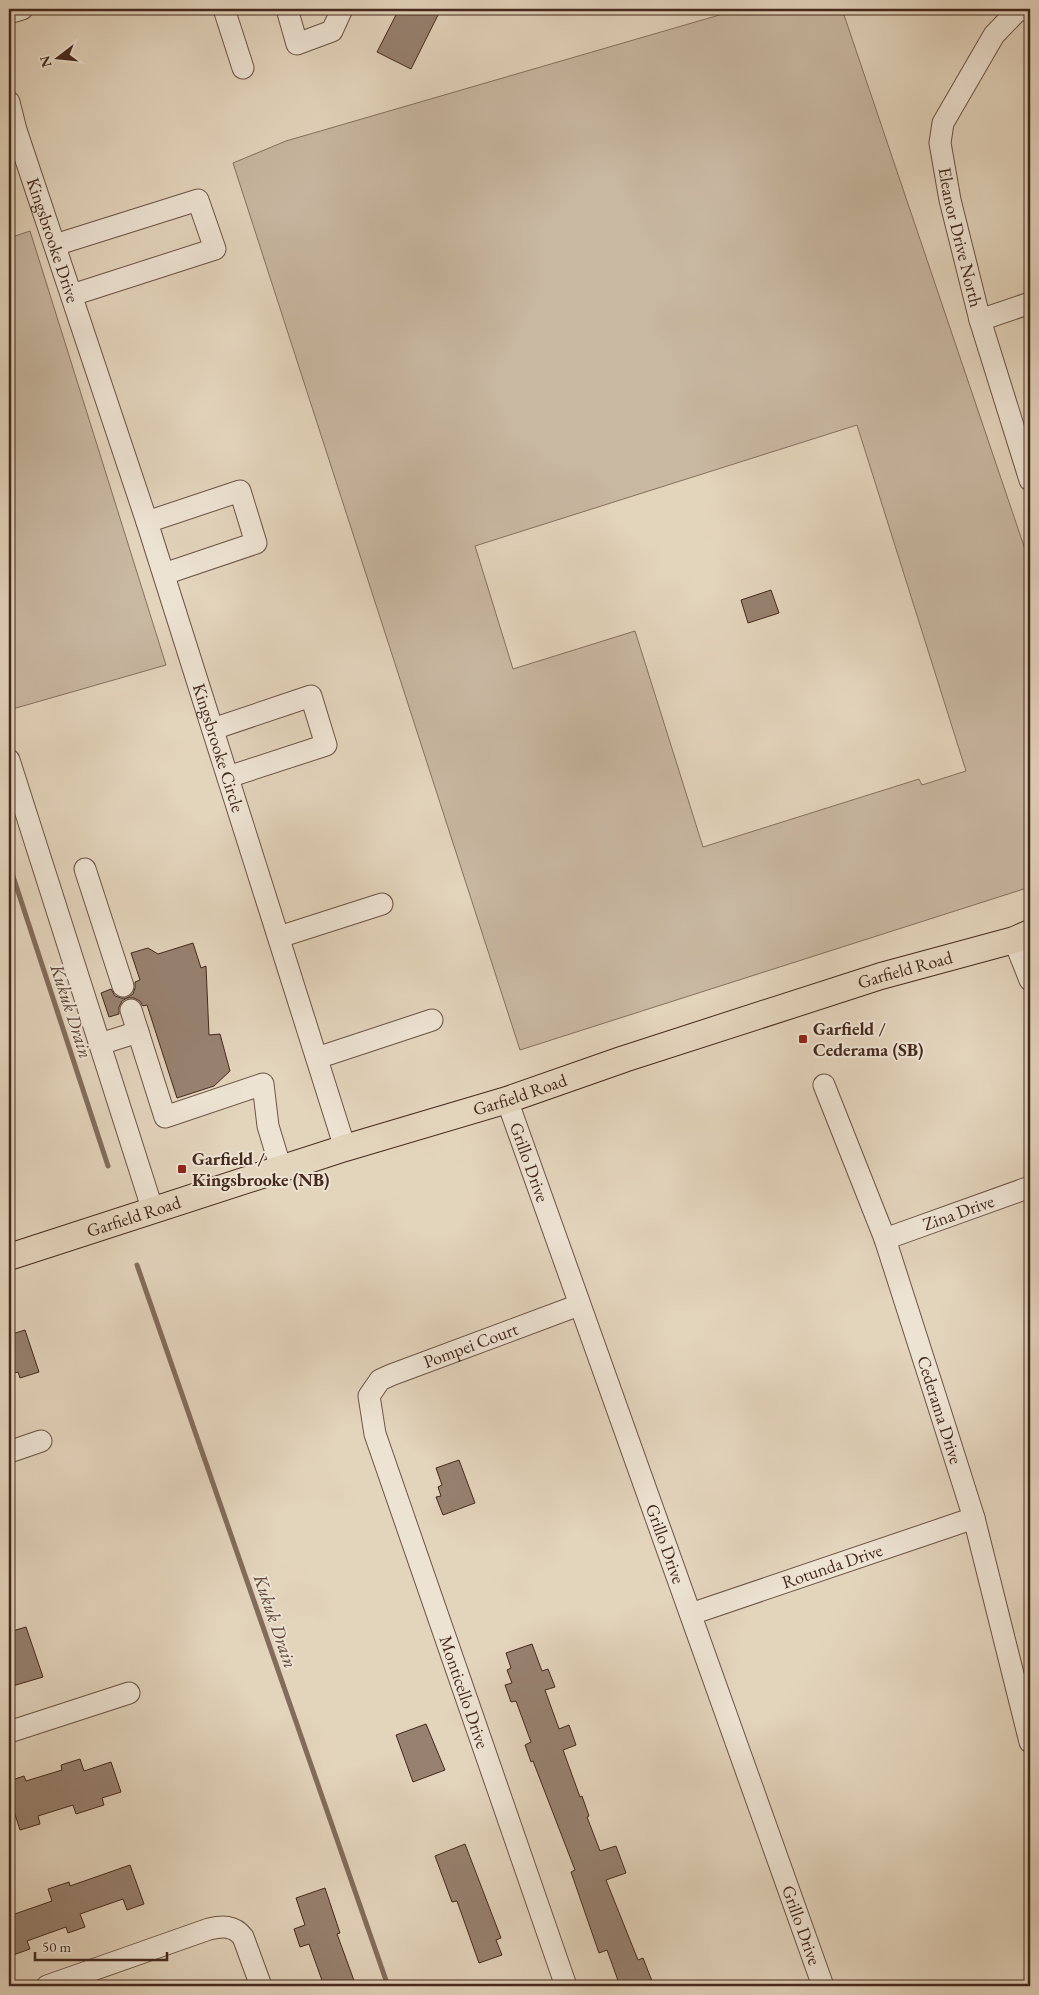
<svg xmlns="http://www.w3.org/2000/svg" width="1039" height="1995" font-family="'EB Garamond',serif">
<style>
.green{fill:#c8b7a1;stroke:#86705f;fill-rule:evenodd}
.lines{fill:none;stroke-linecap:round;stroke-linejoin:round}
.stream{stroke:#836c5c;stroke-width:5}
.building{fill:#978170;stroke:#45281d}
.minor-casing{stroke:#6c5345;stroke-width:23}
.major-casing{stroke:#45281d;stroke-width:28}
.minor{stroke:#ede3d3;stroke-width:21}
.major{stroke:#e3d4bc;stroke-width:26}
.poi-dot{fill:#8f2418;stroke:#ede3d3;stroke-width:2}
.labels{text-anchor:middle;stroke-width:4;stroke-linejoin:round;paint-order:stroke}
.street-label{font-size:18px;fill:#45281d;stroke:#ede3d3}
.poi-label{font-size:18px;font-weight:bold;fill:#45281d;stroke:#ede3d3;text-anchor:start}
.water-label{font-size:19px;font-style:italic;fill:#5f4437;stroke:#ede3d3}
</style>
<rect width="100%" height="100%" fill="#e3d4bc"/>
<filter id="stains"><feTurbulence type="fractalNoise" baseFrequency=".004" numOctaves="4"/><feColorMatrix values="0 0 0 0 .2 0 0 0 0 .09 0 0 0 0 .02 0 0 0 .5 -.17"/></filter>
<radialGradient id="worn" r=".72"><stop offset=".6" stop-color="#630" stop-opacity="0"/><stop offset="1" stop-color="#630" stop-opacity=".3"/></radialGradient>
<g class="green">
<path d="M740,9H842L1030,564V887L520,1050L233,163L286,141ZM857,425L966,771L922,785L919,779L703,847L635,631L513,669L475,546Z"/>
<polygon points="30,231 166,665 9,710 9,238"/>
</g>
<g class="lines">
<g class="stream">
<polyline points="9,864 108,1166"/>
<polyline points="137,1265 388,1986"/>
</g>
</g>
<g class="building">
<polygon points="399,9 441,9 411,69 377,52"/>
<polygon points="771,590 779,613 748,623 741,600"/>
<polygon points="193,943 201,968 206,966 209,1035 220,1034 230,1071 214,1086 177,1098 147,1005 143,1006 140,1001 134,998 127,998 122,1001 119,1007 119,1014 109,1017 101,993 111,989 115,996 121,998 127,998 133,994 135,988 135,982 140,980 131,953 148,948 158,954"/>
<polygon points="25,1330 39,1372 20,1378 18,1372 9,1375 9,1335"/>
<polygon points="459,1460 475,1503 443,1515 436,1497 441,1496 438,1487 442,1485 436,1468"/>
<polygon points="26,1627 43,1677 9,1687 9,1632"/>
<polygon points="532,1644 542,1671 548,1669 555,1687 545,1690 559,1729 569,1725 576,1745 563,1750 580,1797 582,1796 589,1816 587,1817 600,1851 616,1846 626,1873 606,1880 638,1960 643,1958 654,1986 620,1986 607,1950 599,1953 571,1872 575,1870 533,1761 531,1762 525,1745 531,1742 516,1701 511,1702 505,1685 512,1683 507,1670 511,1668 506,1653"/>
<polygon points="426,1724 445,1770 413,1782 396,1735"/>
<polygon points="80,1759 84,1771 111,1762 121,1792 102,1798 104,1805 76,1814 73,1805 38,1816 40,1824 20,1830 9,1796 9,1781 24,1776 26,1781 62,1770 61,1765"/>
<polygon points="465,1844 501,1938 496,1940 502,1955 479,1963 457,1901 452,1902 435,1856"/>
<polygon points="130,1865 144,1904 127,1910 123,1899 80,1914 85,1927 68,1933 66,1927 27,1941 30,1949 13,1955 9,1944 9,1916 52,1901 48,1889 69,1882 70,1886"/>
<polygon points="325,1888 340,1933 337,1934 356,1986 324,1986 309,1944 300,1947 294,1929 305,1925 296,1898"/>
</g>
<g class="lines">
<g class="minor-casing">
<g id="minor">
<polyline points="224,9 243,68"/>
<polyline points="287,9 297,44 332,31 342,9"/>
<path id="s1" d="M1030,10H1018L994,35L943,123L940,143L950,200L980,320L1030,480"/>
<polyline points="9,13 22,9"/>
<path id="s2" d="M9,102L16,130L147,522L345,1148"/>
<polyline points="55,245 198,200 215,249 72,295"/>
<polyline points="980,320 1030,303"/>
<polyline points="147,522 240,491 256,543 164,574"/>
<polyline points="213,729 311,696 326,745 228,777"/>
<polyline points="9,760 153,1211"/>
<polyline points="85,869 123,986"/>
<polyline points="279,937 382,904"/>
<polyline points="1014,940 1030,980"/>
<polyline points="131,1010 165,1117 263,1084 268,1126 281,1169"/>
<polyline points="100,1044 138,1032"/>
<polyline points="317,1058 432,1020"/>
<path id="s3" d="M824,1085L885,1239L935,1395L974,1518L1030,1742"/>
<path id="s4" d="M507,1100L823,1986"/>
<path id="s5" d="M885,1239L1030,1187"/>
<polyline points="9,1452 41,1441"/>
<path id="s6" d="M691,1614L974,1518"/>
<polyline points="9,1732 129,1693"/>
<path d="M47,1986L209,1929C222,1926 234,1925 243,1937L261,1986"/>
<path id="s7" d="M566,1986L375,1434L369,1396L380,1380L391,1375L579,1305"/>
</g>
</g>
<g class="major-casing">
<g id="major">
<path id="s8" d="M9,1257L345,1148L507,1100L624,1059L881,976L1014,940L1030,933"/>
</g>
</g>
<use href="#minor" class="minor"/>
<use href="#major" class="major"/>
</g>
<g class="poi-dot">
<rect x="798" y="1034" width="10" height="10" rx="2.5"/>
<rect x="177" y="1164" width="10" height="10" rx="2.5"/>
</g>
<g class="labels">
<g class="street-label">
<text dy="6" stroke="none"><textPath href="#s1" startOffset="265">Eleanor Drive North</textPath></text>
<text dy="6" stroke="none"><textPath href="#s2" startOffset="145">Kingsbrooke Drive</textPath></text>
<text dy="6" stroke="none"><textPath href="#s2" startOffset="679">Kingsbrooke Circle</textPath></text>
<text dy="6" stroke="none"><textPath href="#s8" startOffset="941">Garfield Road</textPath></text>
<text dy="6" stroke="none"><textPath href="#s8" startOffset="536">Garfield Road</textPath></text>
<text dy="6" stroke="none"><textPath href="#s4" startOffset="66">Grillo Drive</textPath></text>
<text dy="6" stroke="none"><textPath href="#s5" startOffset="78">Zina Drive</textPath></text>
<text dy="6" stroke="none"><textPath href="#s8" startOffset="131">Garfield Road</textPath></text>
<text dy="6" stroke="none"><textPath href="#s7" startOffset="739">Pompei Court</textPath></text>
<text dy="6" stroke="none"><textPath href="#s3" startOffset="345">Cederama Drive</textPath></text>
<text dy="6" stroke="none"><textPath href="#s4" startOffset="471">Grillo Drive</textPath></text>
<text dy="6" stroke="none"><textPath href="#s6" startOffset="149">Rotunda Drive</textPath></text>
<text transform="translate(464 1692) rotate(71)" y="6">Monticello Drive</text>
<text dy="6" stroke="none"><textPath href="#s4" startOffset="876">Grillo Drive</textPath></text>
</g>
<g class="poi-label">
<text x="813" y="1035">Garfield /<tspan x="813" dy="21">Cederama (SB)</tspan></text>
<text x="192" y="1165">Garfield /<tspan x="192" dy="21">Kingsbrooke (NB)</tspan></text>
</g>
<g class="water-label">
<text transform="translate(72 1011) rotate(72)" y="7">Kukuk Drain</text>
<text transform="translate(276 1621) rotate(71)" y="7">Kukuk Drain</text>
</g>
</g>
<rect width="1039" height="1995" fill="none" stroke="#e3d4bc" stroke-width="30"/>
<rect x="10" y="10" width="1019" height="1975" fill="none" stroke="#45281d" stroke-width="2.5"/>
<rect x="15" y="15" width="1009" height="1965" fill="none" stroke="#45281d"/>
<g transform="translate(58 58) rotate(254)" stroke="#ede3d3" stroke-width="4" paint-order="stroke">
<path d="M0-4L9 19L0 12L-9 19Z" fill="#45281d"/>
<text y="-8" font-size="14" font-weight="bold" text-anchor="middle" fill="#45281d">N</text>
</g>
<path d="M35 1952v8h132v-8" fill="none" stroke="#45281d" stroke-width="2.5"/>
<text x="42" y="1952" font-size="15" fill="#45281d" stroke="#ede3d3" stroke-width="4" paint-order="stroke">50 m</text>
<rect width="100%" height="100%" filter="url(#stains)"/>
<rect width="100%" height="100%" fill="url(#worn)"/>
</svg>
